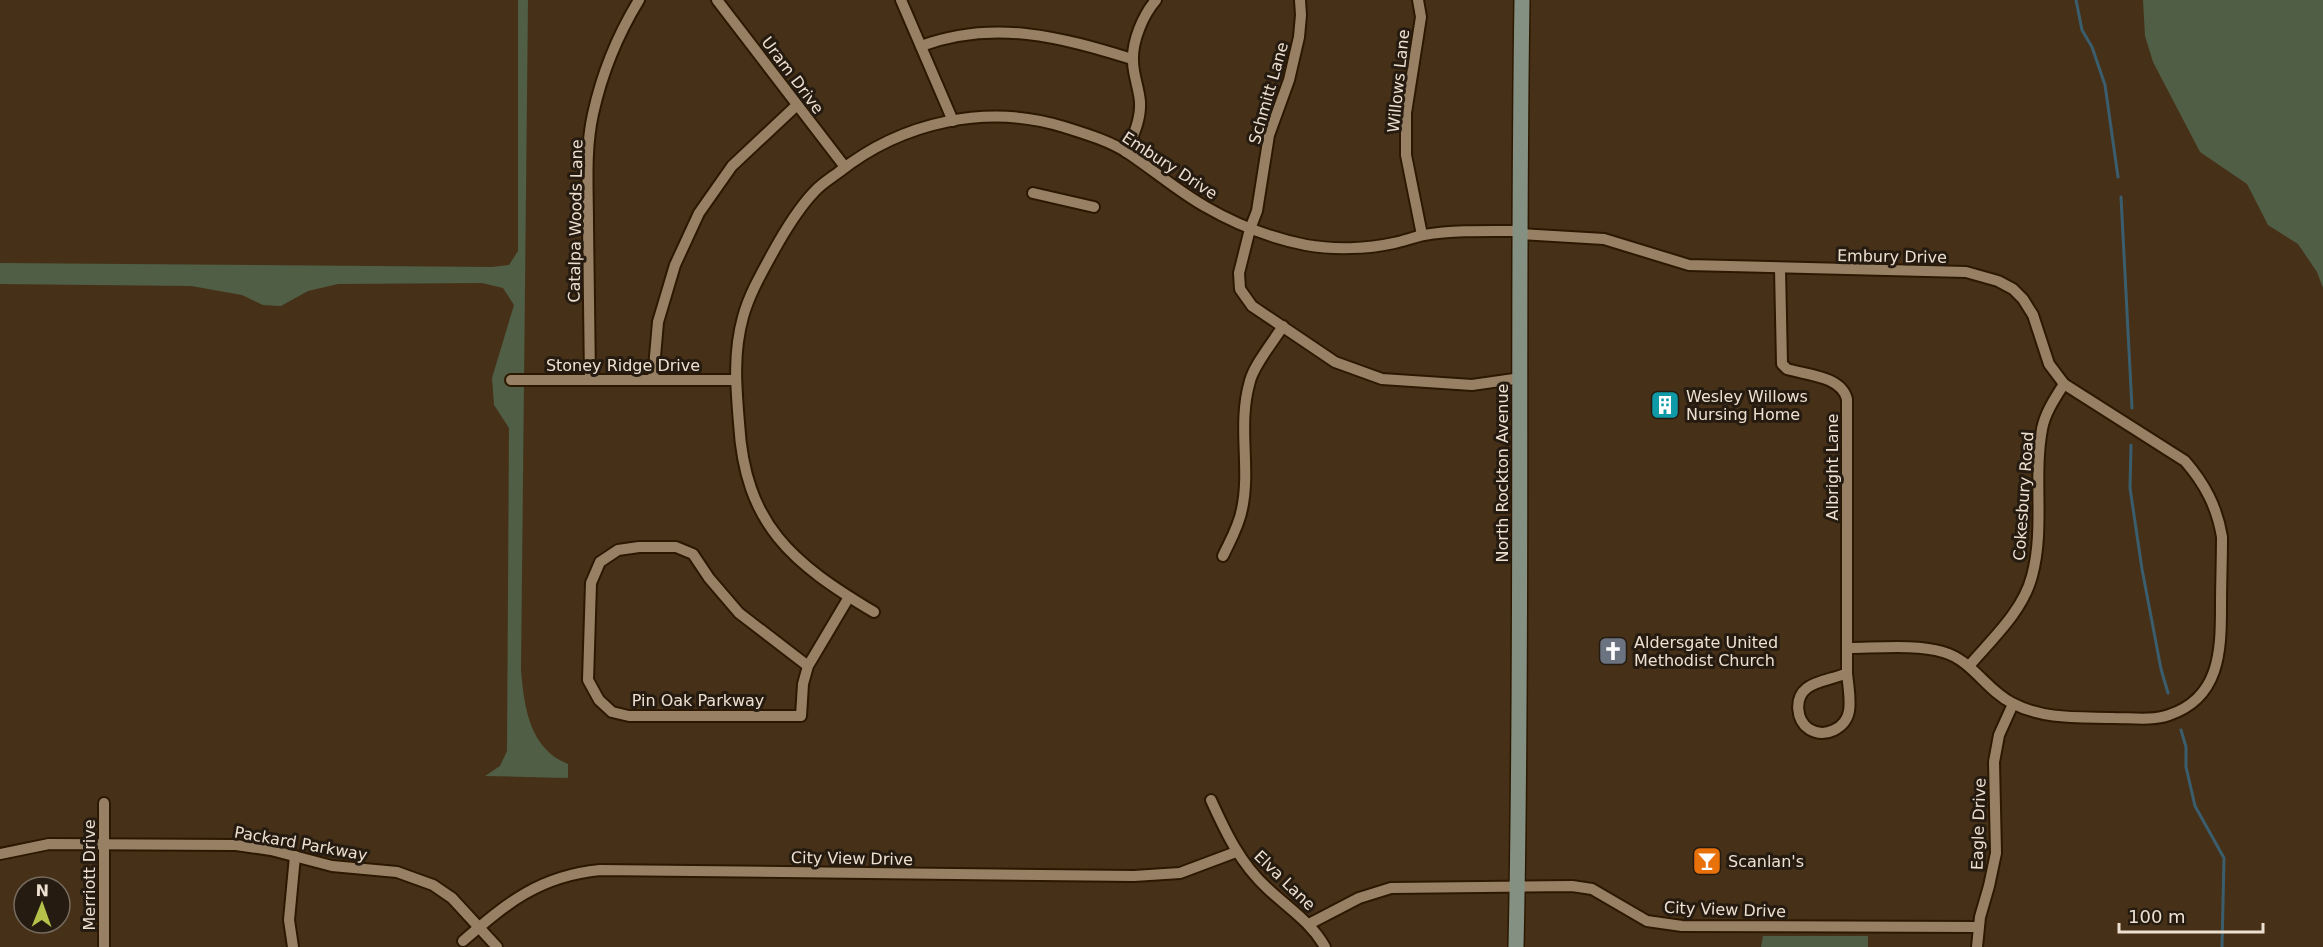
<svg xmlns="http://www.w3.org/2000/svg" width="2323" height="947" font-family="'DejaVu Sans',sans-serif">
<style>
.green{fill:#4f5e45}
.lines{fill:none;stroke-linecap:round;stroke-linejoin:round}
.stream{stroke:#3a5e6d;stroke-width:3}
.street-casing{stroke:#2c1800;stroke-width:14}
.secondary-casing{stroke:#2c1800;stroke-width:18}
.street{stroke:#988064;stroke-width:10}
.secondary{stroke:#849082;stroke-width:15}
.labels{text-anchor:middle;stroke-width:6;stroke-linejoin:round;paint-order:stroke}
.street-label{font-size:16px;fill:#eee0d1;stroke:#251b10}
.poi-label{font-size:16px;fill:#eee0d1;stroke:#251b10;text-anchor:start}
</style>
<rect width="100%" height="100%" fill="#463118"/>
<g class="green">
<path d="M518,0H528L521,670C524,706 529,749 568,764V778L485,776L500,766L507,751L509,428L494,405L492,378L514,305L503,288L482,283L338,284L308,291L281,306L263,305L242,295L191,286L0,284V263L492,267L509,265L518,251Z"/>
<polygon points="2143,0 2323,0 2323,288 2317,272 2298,244 2268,225 2247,184 2200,152 2153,62 2145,36"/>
<polygon points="1763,936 1868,936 1868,947 1761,947"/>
</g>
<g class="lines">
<g class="stream">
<polyline points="2076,0 2082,30 2092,47 2105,85 2118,177"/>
<polyline points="2121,197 2132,408"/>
<polyline points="2131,445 2130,488 2142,569 2161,669 2168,693"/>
<polyline points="2181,730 2186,747 2186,767 2195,806 2224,858 2222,947"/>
</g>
<g class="street-casing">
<g id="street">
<polyline points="717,0 845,167"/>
<polyline points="901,0 953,121"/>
<polyline points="1300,0 1301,15 1299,37 1289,80 1269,135 1257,211 1250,229 1239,273 1240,289 1252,306 1335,362 1382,379 1472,385 1521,378"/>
<polyline points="1418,0 1421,17 1406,113 1406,155 1422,235"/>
<path d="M921,46C994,19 1061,37 1132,59"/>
<path d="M1126,152C1133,136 1141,120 1140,102C1139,88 1133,75 1133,61C1132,41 1143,15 1156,0"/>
<polyline points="1033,193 1094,207"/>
<path d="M1519,234L1604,239L1689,265L1966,272L1998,281L2013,289L2023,299L2033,315L2049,364L2064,384L2185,461C2205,484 2217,507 2222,537C2222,560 2221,583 2221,606C2221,651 2220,698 2169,715C2152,721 2132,718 2114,718C2079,717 2044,720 2012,703C1986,690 1972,660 1943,652C1918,644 1875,648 1848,648"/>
<path d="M1780,269L1782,364L1787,369C1807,375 1841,376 1847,399V673C1848,685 1851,699 1849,711C1846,728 1825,739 1809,729C1796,720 1794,698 1807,688C1818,680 1834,679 1847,673"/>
<polyline points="653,379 658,322 675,265 699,213 732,166 797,105"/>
<polyline points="511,380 735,380"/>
<path d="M590,380C589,328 589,276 588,224C588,188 585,150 593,114C602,73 617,36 639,0"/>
<path d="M1223,556C1230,541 1239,526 1242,509C1251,467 1237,425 1250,381C1254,365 1273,342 1283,326"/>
<path d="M874,612C792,563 745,525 739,423C736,387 733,353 743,317C749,295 761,274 772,254C784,232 797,210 814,192C821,184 831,178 839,172C902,122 987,103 1064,127C1086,134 1110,141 1128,153C1155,171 1179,192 1206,207C1237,225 1271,238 1306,245C1334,250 1367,249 1394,243C1404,241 1414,237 1424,235C1455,230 1487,231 1519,231"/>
<polyline points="808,666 739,613 709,578 693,554 676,547 639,547 618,550 600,562 591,583 588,680 599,700 612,712 629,716 801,716 803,684 808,666 849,597"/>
<path d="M1969,666C1992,639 2023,611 2032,576C2045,528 2033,478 2042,429C2045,413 2055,398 2064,384"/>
<path d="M1211,800C1226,833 1240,863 1267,888C1288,908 1311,922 1325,947"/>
<polyline points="0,854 49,844 236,845 271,850 332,866 397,872 433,885 452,898 497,947"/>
<polyline points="1309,924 1359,898 1391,888 1572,886 1592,889 1647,921 1682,926 1978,927"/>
<path d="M463,941C507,903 539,876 600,870L1134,876L1180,873L1236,852"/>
<polyline points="104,947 104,803"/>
<polyline points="293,947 289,920 295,856"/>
<polyline points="1977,947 1980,917 1989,886 1996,853 1994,762 1999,735 2013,704"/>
</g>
</g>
<g class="secondary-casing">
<path id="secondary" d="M1516,947C1523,631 1517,316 1522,0"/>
</g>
<use href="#street" class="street"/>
<use href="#secondary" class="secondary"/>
</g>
<defs>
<g id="building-square" transform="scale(1.5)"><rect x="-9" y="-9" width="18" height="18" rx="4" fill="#0f9aa8" stroke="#251b10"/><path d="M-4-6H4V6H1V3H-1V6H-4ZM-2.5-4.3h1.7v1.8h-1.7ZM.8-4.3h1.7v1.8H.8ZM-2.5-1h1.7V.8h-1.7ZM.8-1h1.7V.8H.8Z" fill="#fff"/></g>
<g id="church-square" transform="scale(1.5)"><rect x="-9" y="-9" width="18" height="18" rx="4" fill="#6b7280" stroke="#251b10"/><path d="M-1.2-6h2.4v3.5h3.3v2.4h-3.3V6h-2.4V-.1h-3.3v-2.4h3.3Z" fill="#fff"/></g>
<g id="bar-square" transform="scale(1.5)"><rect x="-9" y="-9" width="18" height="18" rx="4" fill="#e8710a" stroke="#251b10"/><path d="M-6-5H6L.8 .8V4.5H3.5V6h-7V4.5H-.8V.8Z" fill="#fff"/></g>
</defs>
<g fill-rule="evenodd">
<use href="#building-square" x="1665" y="405"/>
<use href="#church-square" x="1613" y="651"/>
<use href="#bar-square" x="1707" y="861"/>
</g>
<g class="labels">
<g class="street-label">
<text transform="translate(793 75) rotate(53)" y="6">Uram Drive</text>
<text transform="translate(1398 81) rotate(-84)" y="6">Willows Lane</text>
<text transform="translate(1268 93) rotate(-74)" y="6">Schmitt Lane</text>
<text transform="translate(1170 165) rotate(33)" y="6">Embury Drive</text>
<text transform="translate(575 221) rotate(-89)" y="6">Catalpa Woods Lane</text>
<text transform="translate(1892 256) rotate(1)" y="6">Embury Drive</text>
<text x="623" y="371">Stoney Ridge Drive</text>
<text transform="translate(1832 467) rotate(-90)" y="6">Albright Lane</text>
<text transform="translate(1502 473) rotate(-90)" y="6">North Rockton Avenue</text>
<text transform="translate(2023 496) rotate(-86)" y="6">Cokesbury Road</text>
<text x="698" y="706">Pin Oak Parkway</text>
<text transform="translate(1978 824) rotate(-88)" y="6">Eagle Drive</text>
<text transform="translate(301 843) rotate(10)" y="6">Packard Parkway</text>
<text transform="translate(852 858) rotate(1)" y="6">City View Drive</text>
<text transform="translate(89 875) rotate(-90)" y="6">Merriott Drive</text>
<text transform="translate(1285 880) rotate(44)" y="6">Elva Lane</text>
<text transform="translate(1725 909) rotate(2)" y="6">City View Drive</text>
</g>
<g class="poi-label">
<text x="1686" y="402">Wesley Willows<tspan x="1686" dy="18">Nursing Home</tspan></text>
<text x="1634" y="648">Aldersgate United<tspan x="1634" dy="18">Methodist Church</tspan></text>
<text x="1728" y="867">Scanlan's</text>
</g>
</g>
<g transform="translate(42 905) rotate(1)"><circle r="28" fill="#251b10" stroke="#756a5d" stroke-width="1.5"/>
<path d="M0-4.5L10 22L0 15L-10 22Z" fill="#b5c249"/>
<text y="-9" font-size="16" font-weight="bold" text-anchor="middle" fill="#eee0d1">N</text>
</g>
<path d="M2119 923v9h144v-9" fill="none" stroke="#eee0d1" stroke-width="3"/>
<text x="2128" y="923" font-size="18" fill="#eee0d1" stroke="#251b10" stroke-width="4.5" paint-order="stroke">100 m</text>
</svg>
